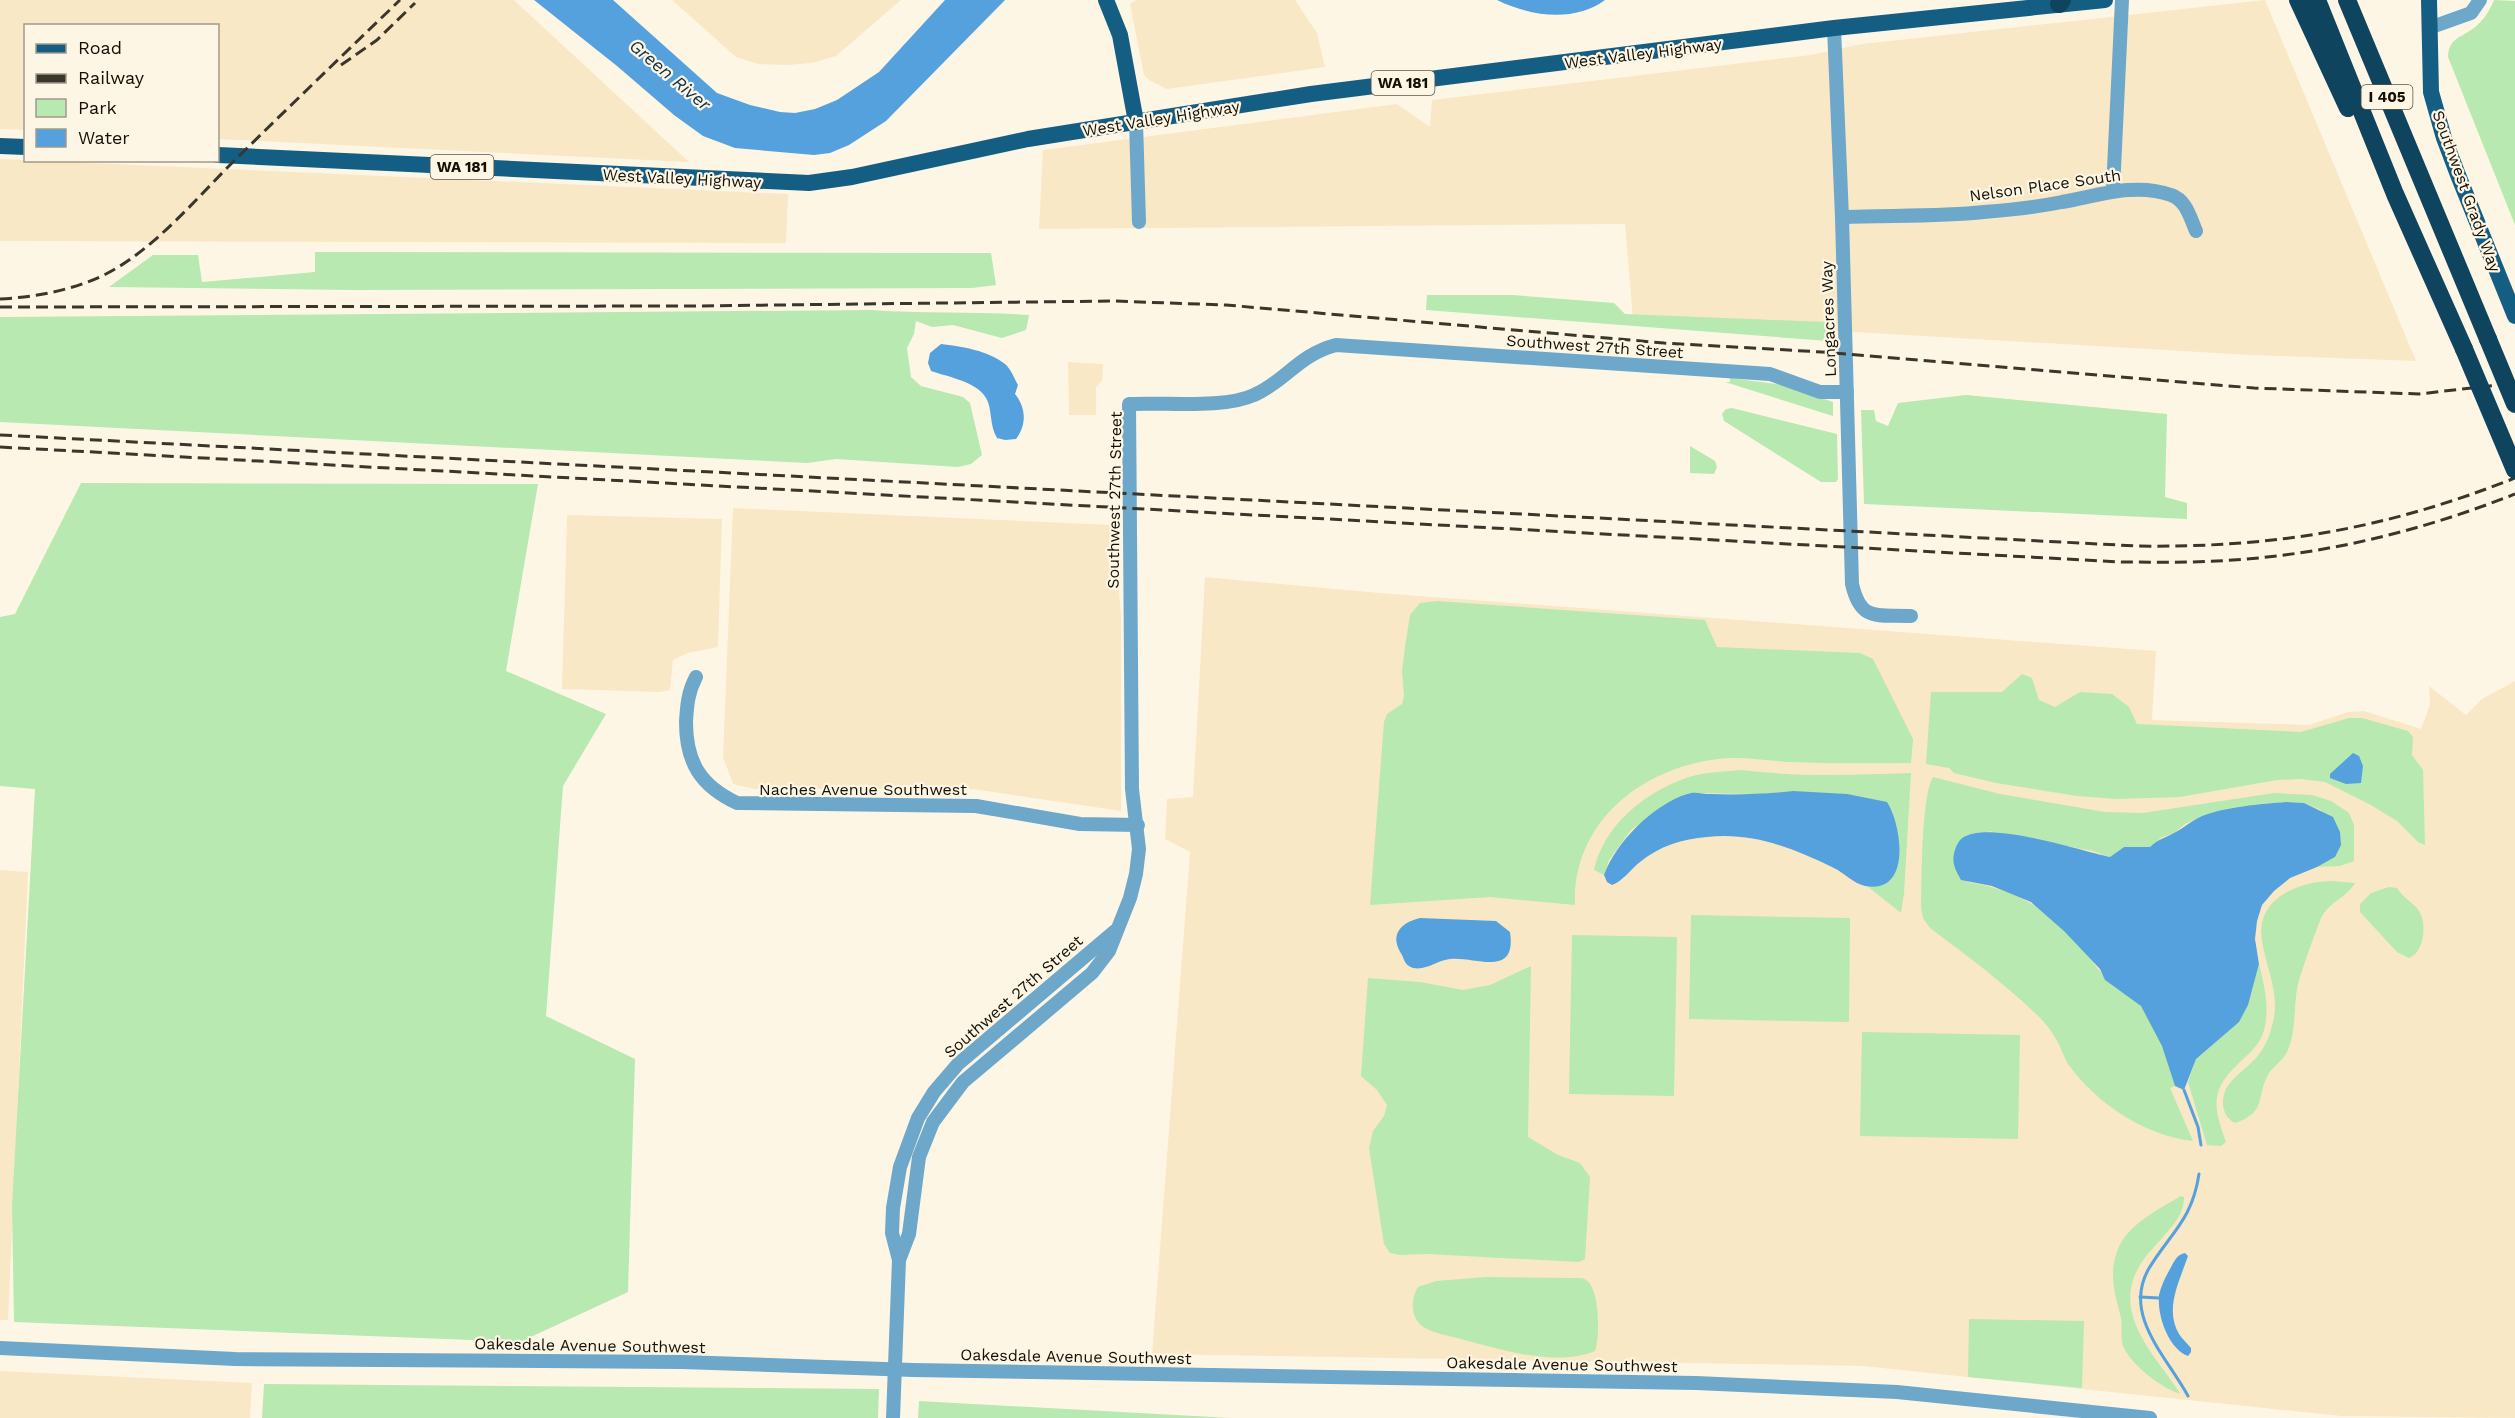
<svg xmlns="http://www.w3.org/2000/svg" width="2515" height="1418" font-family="'Work Sans',sans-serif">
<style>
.built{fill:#f9e8c5}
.green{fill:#b7e9b0}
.water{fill:#55a1dd}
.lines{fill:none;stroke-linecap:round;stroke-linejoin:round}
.stream{stroke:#55a1dd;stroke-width:3}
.minor{stroke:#6da7ca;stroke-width:14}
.major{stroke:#155e83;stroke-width:16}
.highway{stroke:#0f445f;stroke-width:18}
.rail{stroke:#3b362b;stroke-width:3;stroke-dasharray:12 6;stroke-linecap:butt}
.highway-bridge{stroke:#0f445f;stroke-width:18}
.labels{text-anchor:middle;stroke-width:4.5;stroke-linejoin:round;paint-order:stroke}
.shield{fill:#fef6e5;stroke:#5a5549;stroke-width:1.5}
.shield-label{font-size:15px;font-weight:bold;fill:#141006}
.street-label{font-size:16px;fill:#141006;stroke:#fef6e5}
.water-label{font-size:18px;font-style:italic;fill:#103149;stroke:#fef6e5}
</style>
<rect width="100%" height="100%" fill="#fef6e5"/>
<g class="built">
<polygon points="0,0 514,0 689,162 218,139 218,26 26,26 25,130 0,129"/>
<polygon points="672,0 901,0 836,56 812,63 787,65 758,64 736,57"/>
<polygon points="1136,0 1295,0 1317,33 1325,67 1167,89 1149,80 1144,75 1130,4"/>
<polygon points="2265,0 2416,361 2250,355 1633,319 1625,224 1039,229 1043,150 1397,104 1430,127 1432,100 1810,55 1862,44"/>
<polygon points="0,159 788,194 786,243 0,241"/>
<polygon points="1068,362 1103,364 1102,381 1096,387 1096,415 1069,415"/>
<polygon points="733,508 1113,525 1121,615 1121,811 973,789 754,789 733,784 723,757"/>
<polygon points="567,515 722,519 718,647 688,653 673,660 670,690 659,692 562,689"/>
<polygon points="1205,577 1380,593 2156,651 2152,720 2309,725 2348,712 2364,711 2421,729 2430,704 2429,686 2466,715 2482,699 2515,681 2515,1418 2341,1416 1863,1366 1152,1354 1190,852 1165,839 1167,799 1193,797"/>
<polygon points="0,870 28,872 8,1320 0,1320"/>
<polygon points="0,1371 252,1383 250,1418 0,1418"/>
</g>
<g class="green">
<path d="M2494,0L2515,1V225L2448,57C2449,40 2457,39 2471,30C2482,23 2489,12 2494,0Z"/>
<polygon points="315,252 991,253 996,285 972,288 352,290 109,287 153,255 198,255 202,282 315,272"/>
<polygon points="1427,295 1512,295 1614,303 1625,314 1826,322 1828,341 1426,310"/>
<path d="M872,310C924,314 977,311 1029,315L1026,330L1002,338L953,325L932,327L916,321L914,334L907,348L911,377L921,386L963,397L970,403L982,455L971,464L958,467L836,459L807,463L0,422V317Z"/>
<polygon points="1730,378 1784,385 1833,402 1833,416 1725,382 1730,382"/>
<polygon points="1966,395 2167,414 2165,497 2187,503 2187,519 1864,504 1861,410 1874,410 1876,421 1888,426 1898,403"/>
<polygon points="1732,408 1837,434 1838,479 1836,482 1821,482 1724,421 1722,414 1726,409"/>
<polygon points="1690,446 1715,461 1717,467 1714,474 1690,473"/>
<polygon points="81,483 538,484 506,671 606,714 563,786 546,1016 635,1059 628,1292 520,1342 14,1322 12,1206 35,789 0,786 0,617 15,614"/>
<path d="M1437,601L1705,620L1717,647L1860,653L1873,659L1913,739L1911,763C1871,763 1831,764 1791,762C1767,761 1742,756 1718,759C1641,768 1572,823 1575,905L1490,897L1370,905L1384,722L1387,714L1402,704L1404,696L1402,672L1405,647L1410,615L1420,603Z"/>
<polygon points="2022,674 2032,678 2039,700 2055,707 2080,692 2112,694 2129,707 2137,724 2301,732 2349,718 2362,718 2408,731 2413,737 2412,755 2423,770 2425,845 2418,842 2397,821 2371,805 2325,782 2301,779 2277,780 2180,797 2117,799 2077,796 1996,783 1954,773 1949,768 1926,764 1931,692 2002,692"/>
<path d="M1741,770C1797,777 1854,775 1911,773L1904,893L1901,913L1867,886L1884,884L1899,847L1892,810L1819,794L1793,791L1760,794L1688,793L1669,803L1631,830L1609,860L1604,875L1594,870C1603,828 1641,795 1681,780C1700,772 1720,772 1741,770Z"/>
<path d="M1933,777L2000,794L2105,812L2143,813L2274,793L2312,795L2331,801L2349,813L2354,825V861L2340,866L2317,867L2335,857L2321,810L2304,803L2286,802L2262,804L2204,815L2185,824L2173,834L2162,837L2150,847H2124L2110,857L2093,851L1989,831L1967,882C2034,892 2066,925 2105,978C2112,989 2128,993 2138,1003C2158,1024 2166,1058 2175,1086L2170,1088L2193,1141C2145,1136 2096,1103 2068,1064C2063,1056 2061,1047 2056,1039C2051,1030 2044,1021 2036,1014C2004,983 1966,955 1930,928L1923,918L1921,907C1922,879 1921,798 1933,777Z"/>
<path d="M2331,881L2355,883C2346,898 2329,902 2321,918C2314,936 2303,966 2298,984C2293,1006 2297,1031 2287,1052C2283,1060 2274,1066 2269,1073C2255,1097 2268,1112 2235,1123C2228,1120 2224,1113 2223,1105C2222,1081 2242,1074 2256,1058C2264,1049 2269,1038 2272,1026C2281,995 2267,971 2262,941C2255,899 2297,882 2331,881Z"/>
<path d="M2389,887L2397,888C2403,897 2410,901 2417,908C2428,921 2425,952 2409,958L2397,952L2360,912V904L2371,893Z"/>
<polygon points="1691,915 1850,918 1849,1022 1689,1019"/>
<polygon points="1572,935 1677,937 1674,1096 1569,1094"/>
<path d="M2259,964C2265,987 2272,1018 2260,1040C2254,1050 2245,1057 2238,1064C2209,1091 2214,1108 2226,1142L2221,1146L2207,1145L2188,1082L2196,1059L2252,990Z"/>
<polygon points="1531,966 1528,1137 1558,1155 1580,1163 1590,1177 1585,1259 1579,1262 1427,1254 1400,1255 1390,1253 1384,1244 1369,1148 1373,1131 1384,1116 1387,1105 1377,1090 1361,1076 1368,978 1420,982 1463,990 1490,985"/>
<polygon points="1862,1032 2020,1035 2018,1139 1860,1136"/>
<path d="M2181,1196L2184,1197C2184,1214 2174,1224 2163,1237C2155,1246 2146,1255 2140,1265C2110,1314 2156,1356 2180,1393H2178C2160,1387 2134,1366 2125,1350C2119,1340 2123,1328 2121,1318C2115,1294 2108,1273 2118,1249C2128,1224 2159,1209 2181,1196Z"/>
<path d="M1486,1277L1577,1278C1580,1278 1583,1278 1586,1280C1600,1288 1600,1338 1595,1351C1555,1367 1504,1350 1464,1340C1452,1336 1435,1334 1425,1328C1410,1319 1410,1300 1418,1287L1436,1281Z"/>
<polygon points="1969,1319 2084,1321 2082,1388 1968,1377"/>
<polygon points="264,1384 879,1389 878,1418 262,1418"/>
<polygon points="919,1401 1231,1418 918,1418"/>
</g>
<g class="water">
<polygon points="534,0 613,0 717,93 750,105 780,112 795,113 815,109 837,100 879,72 945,0 1005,0 886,121 849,145 830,153 814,155 735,148 703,136 674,115 617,66"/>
<path d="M1497,0H1605C1574,23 1530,16 1497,0Z"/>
<path d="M941,344C961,346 989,351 1005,364C1011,369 1014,378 1018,385L1015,394C1026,408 1027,424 1016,439L1005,440L997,438C990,426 992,414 988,402C981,382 948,377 931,371L928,363L930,353Z"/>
<polygon points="2353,753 2359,756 2363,766 2361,783 2346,784 2330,778 2330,774"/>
<path d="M1793,791L1847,794L1887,802C1902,825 1912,895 1865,886C1853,883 1844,873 1834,868C1793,848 1753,832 1707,837C1683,839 1659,846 1640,862C1631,869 1623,881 1612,885L1607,882L1604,875C1616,842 1653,805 1687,794C1695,791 1702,794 1710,794C1737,795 1765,794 1793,791Z"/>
<path d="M2286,802L2304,803L2333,817L2340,832L2341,845L2335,857L2317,867L2290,878L2274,891L2262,905L2257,921L2255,939L2259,964L2248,1005L2239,1022L2196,1059L2184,1090L2175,1086L2162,1046L2141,1006L2105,980L2100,969L2064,931L2031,902L1992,886L1961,880C1955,869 1951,862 1955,850C1957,844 1960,838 1966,836C1993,822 2078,850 2110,857L2124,847H2150C2160,838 2163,839 2174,833C2184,828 2191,821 2202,816C2225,807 2261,804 2286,802Z"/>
<path d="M1420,918L1496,921L1510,932C1517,979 1475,956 1450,959C1437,960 1422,974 1409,966C1405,964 1404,959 1402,955C1389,935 1400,923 1420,918Z"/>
<path d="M2185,1253L2188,1256C2180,1280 2164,1309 2179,1334C2182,1339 2187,1343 2191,1348V1352L2188,1356C2168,1348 2157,1315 2159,1295C2161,1286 2165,1278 2170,1269C2174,1262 2176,1255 2185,1253Z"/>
</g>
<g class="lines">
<g class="stream">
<polyline points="2184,1090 2198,1127 2201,1145"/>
<polyline points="2140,1297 2159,1298"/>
<path d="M2188,1396C2167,1357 2123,1316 2148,1270C2170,1233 2192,1221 2199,1174"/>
</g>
<g class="minor">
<path d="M1834,28L1842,217L1852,584C1861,623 1878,614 1911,616"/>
<polyline points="2429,28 2471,13 2480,0"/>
<polyline points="1136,122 1139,222"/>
<polyline points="2113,190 2122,0"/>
<path d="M1842,217C1889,215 1938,217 1984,212C2010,210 2037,207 2062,202C2097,196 2135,182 2171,195C2186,200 2190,217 2196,231"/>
<path d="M696,677C688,692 687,705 686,722C686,763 701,786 737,803L976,806L1080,824L1138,825"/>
<path d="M899,1260L909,1234L919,1157L933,1122L963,1082L1092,973L1109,951L1130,898L1136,874L1139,849L1132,789L1129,404C1165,402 1224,409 1254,395C1286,381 1298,355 1336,345L1770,374L1820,392H1847"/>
<polyline points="0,1348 235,1359 682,1362 913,1370 1696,1383 1897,1392 2150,1418"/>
<polyline points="893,1418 899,1260 892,1233 893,1208 900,1167 918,1118 934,1092 958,1064 1115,931"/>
</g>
<g class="major">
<polyline points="1106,0 1120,35 1136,122"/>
<polyline points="2429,0 2431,92 2444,138 2458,175 2515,316"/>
<polyline points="0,146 26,147"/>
<polyline points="218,155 809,183 852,177 1028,139 1311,94 1834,28 2105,0"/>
</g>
<g class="highway">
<polyline points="2298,0 2348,108"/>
<polyline points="2317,0 2395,194 2464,349"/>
<polyline points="2347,0 2488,339"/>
<polyline points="2059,4 2062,0"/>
</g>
<g class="rail">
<polyline points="341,65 377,40 415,3"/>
<path d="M0,299C35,297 69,291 102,276C154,251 198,196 239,156C292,104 346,52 400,0"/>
<polyline points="0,307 692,306 1113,301 1226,305 1664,343 1822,352 2254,388 2419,394 2515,383"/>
<path d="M0,435L2137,546C2275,548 2386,529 2515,478"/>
<path d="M0,447L2121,562C2153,562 2185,563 2217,561C2320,556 2419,532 2515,494"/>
</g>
<g class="highway-bridge">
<polyline points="2488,339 2515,404"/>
<polyline points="2464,349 2515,470"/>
</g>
</g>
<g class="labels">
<g class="shield">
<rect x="1371.5" y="71" width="63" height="24" rx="4.5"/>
<rect x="2361.5" y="85" width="51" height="24" rx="4.5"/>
<rect x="430.5" y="155" width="63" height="24" rx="4.5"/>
</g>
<g class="shield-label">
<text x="1403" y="88">WA 181</text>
<text x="2387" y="102">I 405</text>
<text x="462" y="172">WA 181</text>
</g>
<g class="street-label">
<text transform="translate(1643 53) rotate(-7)" y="6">West Valley Highway</text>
<text transform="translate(1161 118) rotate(-9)" y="6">West Valley Highway</text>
<text transform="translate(682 178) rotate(3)" y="6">West Valley Highway</text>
<text transform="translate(2045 185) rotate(-8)" y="6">Nelson Place South</text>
<text transform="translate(2467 191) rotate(70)" y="6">Southwest Grady Way</text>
<text transform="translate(1828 319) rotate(-92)" y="6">Longacres Way</text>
<text transform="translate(1595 346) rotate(4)" y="6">Southwest 27th Street</text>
<text transform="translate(1114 500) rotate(-89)" y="6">Southwest 27th Street</text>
<text x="863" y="795">Naches Avenue Southwest</text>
<text transform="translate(1013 996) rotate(-41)" y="6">Southwest 27th Street</text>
<text transform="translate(590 1345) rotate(1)" y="6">Oakesdale Avenue Southwest</text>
<text transform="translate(1076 1356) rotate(1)" y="6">Oakesdale Avenue Southwest</text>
<text transform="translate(1562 1364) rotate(1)" y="6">Oakesdale Avenue Southwest</text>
</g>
<g class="water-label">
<text transform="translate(670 75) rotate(40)" y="6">Green River</text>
</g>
</g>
<rect x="24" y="24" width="195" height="138" fill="#fef6e5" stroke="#a09a8c" stroke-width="1.5"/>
<rect x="36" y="44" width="30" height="9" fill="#155e83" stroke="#a09a8c" stroke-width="1.5"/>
<text x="78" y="54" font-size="18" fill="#141006">Road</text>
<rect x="36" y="74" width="30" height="9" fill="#3b362b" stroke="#a09a8c" stroke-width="1.5"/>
<text x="78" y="84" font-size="18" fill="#141006">Railway</text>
<rect x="36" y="99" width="30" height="18" fill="#b7e9b0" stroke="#a09a8c" stroke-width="1.5"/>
<text x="78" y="114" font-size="18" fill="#141006">Park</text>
<rect x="36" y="129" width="30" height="18" fill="#55a1dd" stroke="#a09a8c" stroke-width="1.5"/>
<text x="78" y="144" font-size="18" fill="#141006">Water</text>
</svg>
